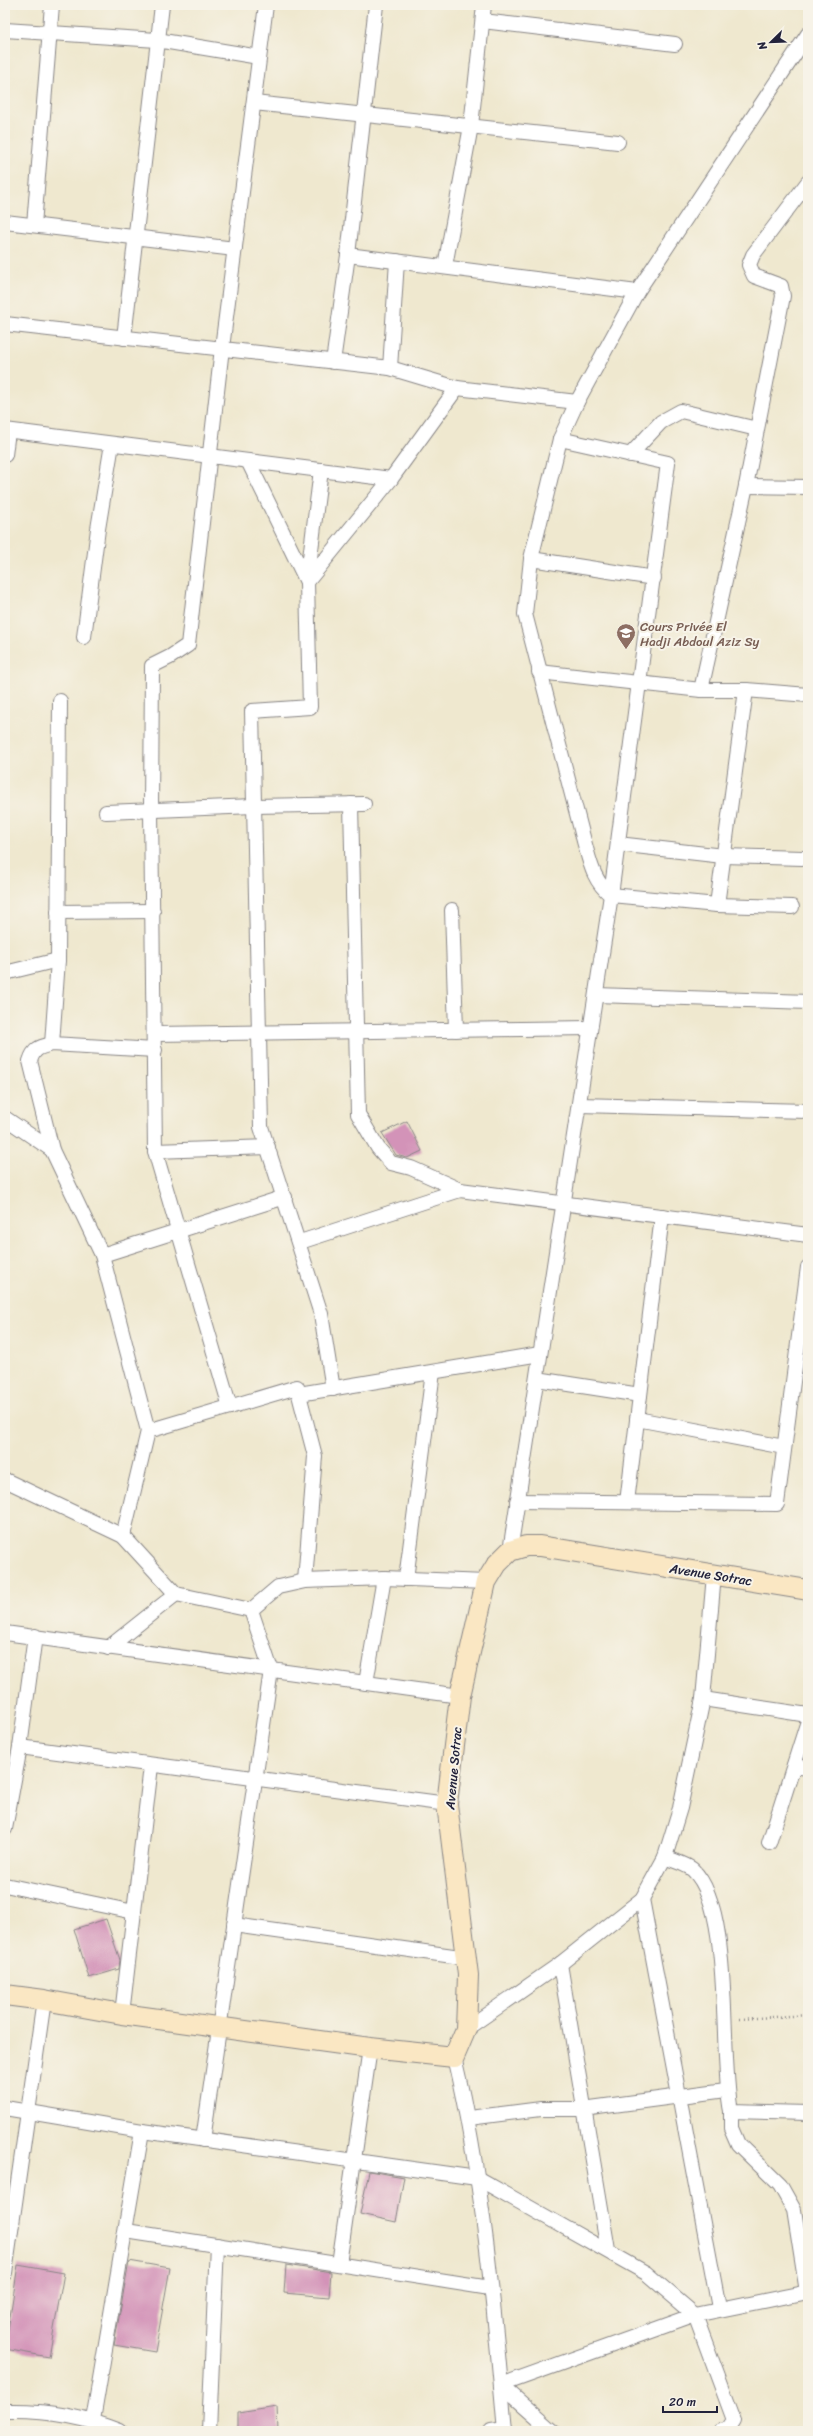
<svg xmlns="http://www.w3.org/2000/svg" width="813" height="2436" font-family="Sriracha,sans-serif">
<style>
.building{fill:#d393b8}
.lines{fill:none;stroke-linecap:round;stroke-linejoin:round}
.street-casing{stroke:#888585;stroke-width:16}
.secondary-casing{stroke:#888585;stroke-width:22}
.path{stroke:#888585;stroke-width:2.5;stroke-dasharray:1 3;stroke-linecap:butt}
.street{stroke:#fff;stroke-width:14}
.secondary{stroke:#fae7c3;stroke-width:20}
.labels{text-anchor:middle;stroke-width:4;stroke-linejoin:round;paint-order:stroke}
.education-label{font-size:13px;fill:#785e54;stroke:#f7f3e8;text-anchor:start}
.street-label{font-size:13px;fill:#22223b;stroke:#f7f3e8}
</style>
<rect width="100%" height="100%" fill="#f7f3e8"/>
<filter id="ink" filterUnits="userSpaceOnUse"><feTurbulence type="fractalNoise" baseFrequency=".025" numOctaves="2"/><feDisplacementMap in="SourceGraphic" scale="8" xChannelSelector="R" yChannelSelector="G"/><feConvolveMatrix kernelMatrix="1 2 1 2 8 2 1 2 1" color-interpolation-filters="sRGB"/></filter>
<filter id="wash" filterUnits="userSpaceOnUse"><feTurbulence type="fractalNoise" baseFrequency=".012" numOctaves="4" result="noise"/><feDisplacementMap in="SourceGraphic" scale="16" xChannelSelector="R" yChannelSelector="G"/><feGaussianBlur stdDeviation="0.9" result="paint"/><feColorMatrix in="noise" values="0 0 0 0 0 0 0 0 0 0 0 0 0 0 0 0 0 1.4 0 .05"/><feComposite in="paint" operator="in"/></filter>
<g filter="url(#wash)">
<rect width="100%" height="100%" fill="#efe8cf"/>
<g id="blocks">
<g class="building">
<polygon points="407,1121 422,1151 407,1158 396,1155 382,1133"/>
<polygon points="106,1919 120,1960 119,1969 89,1978 74,1929"/>
<polygon points="369,2171 404,2177 396,2222 360,2214"/>
<polygon points="129,2261 170,2268 155,2352 114,2345"/>
<polygon points="18,2265 64,2273 49,2357 5,2349"/>
<polygon points="286,2265 331,2272 329,2297 284,2293"/>
<polygon points="277,2407 278,2431 238,2431 238,2413"/>
</g>
</g>
</g>
<g filter="url(#ink)">
<use href="#blocks" fill-opacity="0" stroke="#888585" stroke-width="1"/>
<g class="lines">
<g class="street-casing">
<g id="street">
<polyline points="483,21 675,44"/>
<polyline points="5,30 157,40 259,57"/>
<polyline points="254,103 618,142"/>
<polyline points="5,222 235,249"/>
<polyline points="34,225 52,5"/>
<polyline points="348,255 637,292"/>
<polyline points="445,266 471,126 484,5"/>
<polyline points="5,324 390,368 457,388 577,402"/>
<polyline points="124,338 162,5"/>
<polyline points="333,362 348,255 376,5"/>
<polyline points="390,368 397,261"/>
<polyline points="5,430 391,479"/>
<polyline points="5,455 8,431"/>
<polyline points="630,455 661,422 681,411 757,429"/>
<polyline points="248,461 307,582"/>
<polyline points="321,470 307,582 310,707 252,711 261,1127 321,1314 333,1389"/>
<polyline points="746,486 808,487"/>
<polyline points="531,559 654,578"/>
<polyline points="307,582 391,479 457,388"/>
<polyline points="84,637 98,529 112,444"/>
<polyline points="539,672 701,690 746,690 808,695"/>
<polyline points="701,690 746,486 783,296 781,286 754,276 749,265 753,255 808,182"/>
<polyline points="351,804 358,1114 378,1148 391,1163 411,1168 460,1190 808,1235"/>
<polyline points="106,812 254,806 364,804"/>
<polyline points="618,844 723,856 803,858"/>
<polyline points="717,905 746,690"/>
<path d="M792,907L717,905L611,895C593,881 590,862 584,841L525,614L531,559L560,439L577,402L637,292L808,34"/>
<polyline points="452,910 456,1030"/>
<polyline points="58,912 153,911"/>
<polyline points="5,973 58,960"/>
<polyline points="596,995 808,1002"/>
<polyline points="155,1034 590,1028"/>
<polyline points="52,1044 58,960 60,701"/>
<polyline points="579,1105 808,1111"/>
<polyline points="5,1118 52,1150"/>
<polyline points="155,1151 268,1147"/>
<polyline points="300,1242 460,1190"/>
<polyline points="102,1255 285,1197"/>
<polyline points="537,1379 640,1395"/>
<polyline points="299,1394 540,1354"/>
<polyline points="230,1407 155,1151 151,810 152,666 170,657 188,645 222,348 266,5"/>
<polyline points="637,1419 784,1447"/>
<polyline points="148,1431 297,1387 315,1456 305,1581"/>
<polyline points="5,1480 123,1536 176,1594 251,1610"/>
<polyline points="517,1501 777,1504 808,1267"/>
<polyline points="627,1502 662,1216"/>
<path d="M123,1536L148,1431L102,1255L52,1150L30,1061C34,1048 40,1047 52,1044L155,1050"/>
<polyline points="510,1551 611,895 668,463 560,439"/>
<polyline points="406,1579 433,1372"/>
<polyline points="251,1610 278,1587 305,1581 384,1578 486,1582"/>
<polyline points="5,1633 460,1696"/>
<polyline points="108,1648 176,1594"/>
<polyline points="366,1683 384,1578"/>
<polyline points="703,1699 808,1715"/>
<polyline points="20,1747 447,1804"/>
<polyline points="794,1766 808,1768"/>
<polyline points="5,1829 20,1747 35,1636"/>
<polyline points="769,1843 808,1721"/>
<path d="M665,1857C673,1861 687,1864 693,1870C734,1909 719,2054 731,2111L808,2113"/>
<polyline points="5,1885 134,1912"/>
<polyline points="642,1899 719,2308"/>
<polyline points="234,1925 467,1958"/>
<polyline points="560,1964 608,2250"/>
<polyline points="122,2014 151,1766"/>
<polyline points="466,2029 560,1964 642,1899 665,1857 680,1808 703,1699 714,1575"/>
<path d="M454,2057C483,2178 494,2307 505,2431"/>
<polyline points="5,2108 142,2131 477,2178 646,2273 695,2315 734,2420 728,2429 720,2431"/>
<polyline points="731,2111 731,2128 738,2144 780,2185 794,2210 807,2292"/>
<polyline points="469,2118 541,2109 583,2109 726,2090"/>
<polyline points="203,2140 271,1670 251,1610"/>
<polyline points="126,2231 490,2288"/>
<polyline points="339,2264 370,2048"/>
<polyline points="5,2273 44,2000"/>
<polyline points="501,2385 695,2315 808,2292"/>
<polyline points="501,2385 553,2431"/>
<path d="M5,2411C45,2410 83,2416 120,2431"/>
<polyline points="93,2420 142,2131"/>
<polyline points="209,2431 217,2245"/>
<polyline points="491,2431 505,2429"/>
</g>
</g>
<g class="secondary-casing">
<polyline id="secondary" points="5,1995 44,2000 122,2014 370,2048 454,2057 466,2029 468,1975 447,1804 460,1696 486,1582 497,1564 510,1551 526,1546 540,1546 808,1590"/>
</g>
<polyline class="path" points="740,2019 808,2015"/>
<use href="#street" class="street"/>
<use href="#secondary" class="secondary"/>
</g>
</g>
<defs>
<g id="school-pin" transform="scale(1)"><path d="M0 17L-7.5 6A9.5 9.5 0 1 1 7.5 6Z" fill="#8d6e63" stroke="#f7f3e8"/><path d="M0-5L7-2L0 1L-7-2ZM-4 1L0 2.5L4 1V4Q0 6-4 4Z" fill="#fff"/></g>
</defs>
<g fill-rule="evenodd">
<use href="#school-pin" x="626" y="633"/>
</g>
<g class="labels">
<g class="education-label">
<text x="640" y="631">Cours Privée El<tspan x="640" dy="15">Hadji Abdoul Aziz Sy</tspan></text>
</g>
<g class="street-label">
<text transform="translate(711 1574) rotate(9)" y="5">Avenue Sotrac</text>
<text transform="translate(453 1768) rotate(-85)" y="5">Avenue Sotrac</text>
</g>
</g>
<rect width="813" height="2436" fill="none" stroke="#f7f3e8" stroke-width="20"/>
<g transform="translate(771 42) rotate(247)" stroke="#f7f3e8" stroke-width="3" paint-order="stroke">
<path d="M0-3L7 15L0 10L-7 15Z" fill="#22223b"/>
<text y="-6" font-size="11" font-weight="bold" text-anchor="middle" fill="#22223b">N</text>
</g>
<path d="M663 2406v6h54v-6" fill="none" stroke="#22223b" stroke-width="2"/>
<text x="669" y="2406" font-size="12" fill="#22223b" stroke="#f7f3e8" stroke-width="3" paint-order="stroke">20 m</text>
</svg>
